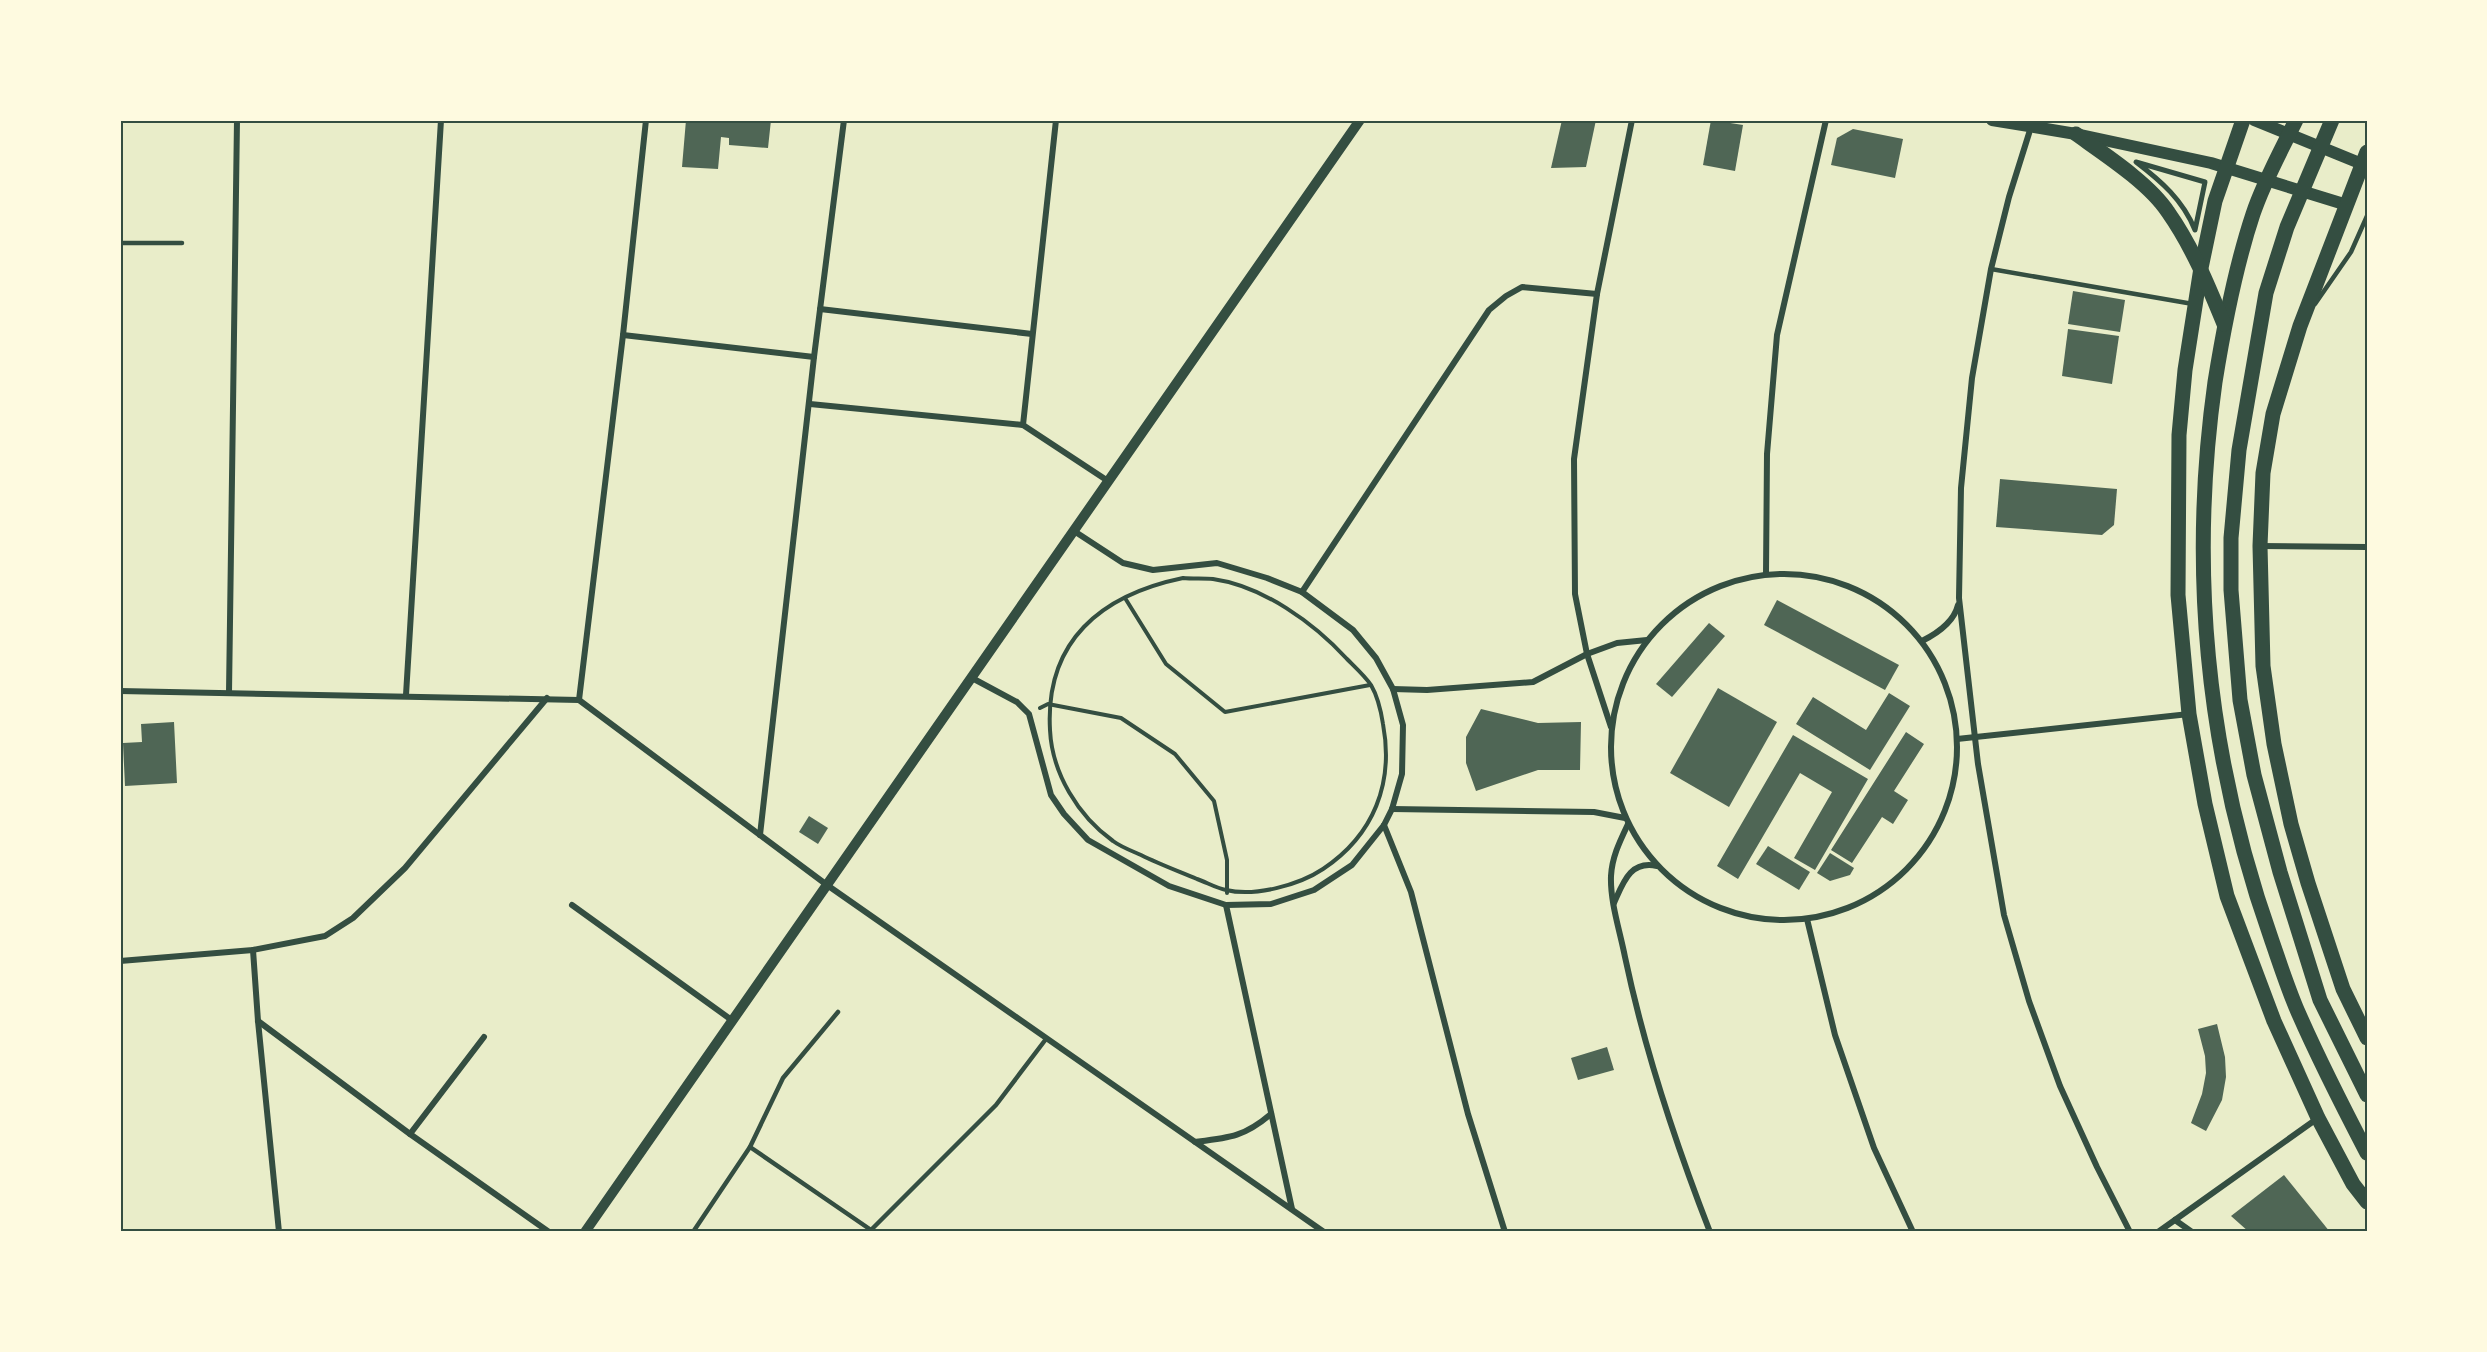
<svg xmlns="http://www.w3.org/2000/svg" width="2487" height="1352" font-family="'Varela Round',sans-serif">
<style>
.building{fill:#4f6655}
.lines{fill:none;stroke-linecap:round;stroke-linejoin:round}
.path{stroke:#344e41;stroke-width:4}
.service{stroke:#344e41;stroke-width:4.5}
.pedestrian{stroke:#344e41;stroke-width:5}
.minor{stroke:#344e41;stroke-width:6}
.tertiary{stroke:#344e41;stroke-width:10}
.secondary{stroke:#344e41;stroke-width:12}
.primary{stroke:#344e41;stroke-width:15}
.neatline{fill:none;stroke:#344e41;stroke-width:2}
</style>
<rect width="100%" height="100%" fill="#e9edc9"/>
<g class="building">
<polygon points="686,120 771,120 768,148 729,145 729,138 721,137 718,169 682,167"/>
<polygon points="1562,120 1596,120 1586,167 1551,168"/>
<polygon points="1711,120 1743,125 1735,171 1703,165"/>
<polygon points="1853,129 1903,139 1895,178 1831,165 1837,138"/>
<polygon points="2073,291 2125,300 2120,332 2068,324"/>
<polygon points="2068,329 2119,336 2112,384 2062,376"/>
<polygon points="2000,479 2117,489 2114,525 2102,535 1996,527"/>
<polygon points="1777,600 1899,665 1885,690 1764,625"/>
<polygon points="1709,623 1725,636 1672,697 1656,684"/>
<polygon points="1718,688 1777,722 1729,807 1670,773"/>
<polygon points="1889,693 1910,706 1870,770 1796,724 1813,697 1866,730"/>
<polygon points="1481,709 1538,723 1581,722 1580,770 1538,770 1476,791 1466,763 1466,737"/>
<polygon points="174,722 177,783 125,786 123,743 142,742 141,724"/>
<polygon points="1906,732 1924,744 1894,791 1908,800 1893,824 1882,817 1852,863 1831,850"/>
<polygon points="1793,735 1868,779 1815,870 1794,858 1832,792 1800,773 1738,879 1717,866"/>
<polygon points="809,816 828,828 818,844 799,832"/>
<polygon points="1768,846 1810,872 1799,890 1756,864"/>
<polygon points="1830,853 1854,868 1850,875 1830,881 1817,873"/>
<polygon points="2217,1024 2225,1057 2226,1077 2222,1100 2206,1131 2191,1123 2202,1094 2206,1073 2205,1056 2198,1029"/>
<polygon points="1607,1047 1614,1070 1578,1080 1571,1058"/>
<polygon points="2284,1175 2330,1232 2249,1232 2231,1216"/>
</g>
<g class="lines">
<g class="path">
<path d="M1183,578C1193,579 1204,578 1213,579C1263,586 1314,623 1347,659C1355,667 1365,676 1371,685C1378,697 1381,711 1383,724C1394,783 1374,835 1323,869C1299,885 1255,897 1226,890C1216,888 1206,882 1197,879C1178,871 1159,864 1141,855C1132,851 1121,847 1113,841C1078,816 1052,773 1050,730C1045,641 1101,595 1183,578Z"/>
<polyline points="1125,598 1166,664 1225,712 1370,685"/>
<polyline points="1040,708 1048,704 1121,718 1175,754 1214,801 1227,860 1227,893"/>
</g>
<g class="service">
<polyline points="120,243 182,243"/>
<polyline points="1991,269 2193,304"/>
<polyline points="2315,304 2351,252 2367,216"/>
<polyline points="750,1147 871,1230"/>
<polyline points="693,1232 750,1147 783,1078 838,1012"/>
<polyline points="869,1232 996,1105 1046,1039"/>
</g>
<path class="pedestrian" d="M2136,162L2205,182L2195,230C2183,200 2161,181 2136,162Z"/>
<g class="minor">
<polyline points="2031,127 2009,197 1991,269 1972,378 1961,488 1959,598 1978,764 2004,915 2029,1001 2060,1086 2097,1167 2130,1232"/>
<polyline points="820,309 1032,334"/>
<polyline points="623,335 814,357"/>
<polyline points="810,404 1023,425 1108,481"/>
<polyline points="1023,425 1056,120"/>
<polyline points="2260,546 2367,547"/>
<polyline points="1766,574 1767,454 1777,335 1826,120"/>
<circle cx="1784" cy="747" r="173"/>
<polyline points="1302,592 1489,310 1506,296 1522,287 1597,294"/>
<path d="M1922,641C1938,633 1954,622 1958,605"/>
<polyline points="972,678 1017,702 1029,714 1051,795 1064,814 1088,840 1169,886 1226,905 1271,904 1314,890 1352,865 1384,825 1392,809 1402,774 1403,725 1393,689 1376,658 1353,630 1302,592 1267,578 1217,563 1153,570 1123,563 1074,531"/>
<polyline points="1393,689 1427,690 1533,682 1587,654 1617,643 1647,640"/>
<polyline points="120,691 579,700 827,885 1324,1232"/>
<polyline points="229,693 237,120"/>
<polyline points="406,695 441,120"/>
<polyline points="579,700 623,335 646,120"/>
<polyline points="1611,727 1587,654 1575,594 1574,459 1597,294 1632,120"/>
<polyline points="1957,739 2189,714"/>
<polyline points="1392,809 1594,812 1625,818"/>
<path d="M1628,824C1620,841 1612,857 1611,876C1610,902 1620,931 1625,957C1645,1052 1675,1142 1710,1232"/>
<polyline points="1384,825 1411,892 1468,1114 1505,1232"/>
<polyline points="760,835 814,357 844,120"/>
<path d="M1614,903C1623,883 1630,860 1657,866"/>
<polyline points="572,905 733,1021"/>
<polyline points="1226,905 1292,1209"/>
<polyline points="1807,919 1835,1035 1874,1148 1913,1232"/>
<polyline points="253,950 258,1021 279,1232"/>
<polyline points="120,961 253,950 325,936 353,918 405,868 547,698"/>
<polyline points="258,1021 410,1134 549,1232"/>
<polyline points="410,1134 484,1037"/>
<path d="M1195,1142C1229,1138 1244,1137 1271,1114"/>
<polyline points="2175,1220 2192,1232"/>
<polyline points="2158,1232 2318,1118"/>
</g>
<polyline class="tertiary" points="585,1232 1360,120"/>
<g class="secondary">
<polyline points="1992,120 2076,134 2211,163 2347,205"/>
<polyline points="2254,120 2362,164"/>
</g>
<g class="primary">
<polyline points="2243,120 2215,201 2201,268 2185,370 2179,435 2178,595 2189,714 2205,804 2227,896 2274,1021 2318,1118 2353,1184 2367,1202"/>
<path d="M2296,120C2281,151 2264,181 2253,214C2235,268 2224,326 2215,382C2188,574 2207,758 2272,941C2280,964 2288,989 2298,1012C2319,1060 2343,1107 2367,1153"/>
<polyline points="2332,120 2287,227 2266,293 2239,450 2231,538 2231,590 2240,700 2254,775 2280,872 2320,1000 2367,1095"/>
<path d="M2076,134C2104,154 2149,183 2168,212C2192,246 2208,285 2224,324"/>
<polyline points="2367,152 2300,326 2273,414 2263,473 2260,546 2263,666 2274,744 2291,824 2308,883 2343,989 2367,1038"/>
</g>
</g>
<rect width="2487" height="1352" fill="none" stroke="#fefae0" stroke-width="243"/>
<rect x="122" y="122" width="2244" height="1108" class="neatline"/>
</svg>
